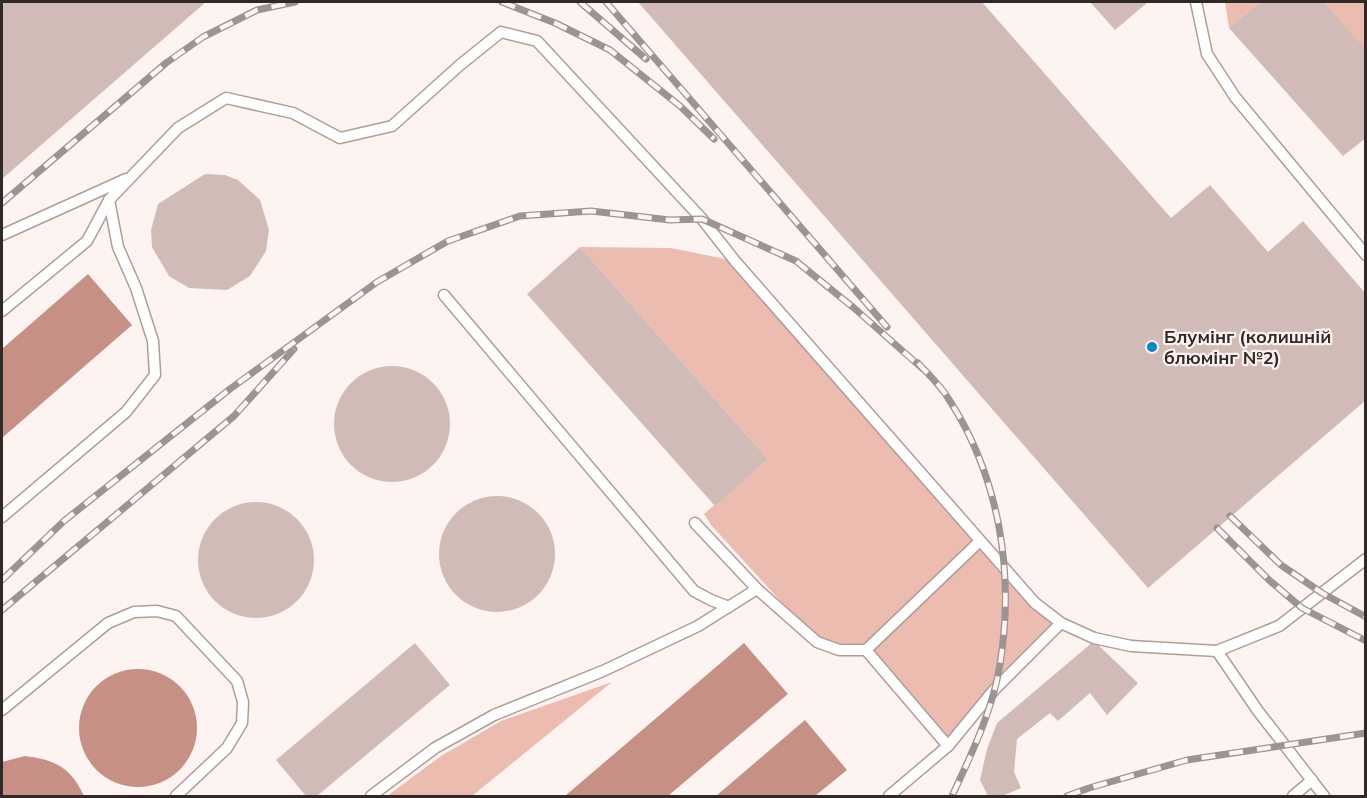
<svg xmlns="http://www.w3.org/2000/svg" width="1367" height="798" font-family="Mulish,sans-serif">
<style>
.green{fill:#ecbcb1}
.water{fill:#c69085}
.building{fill:#d1bbb7}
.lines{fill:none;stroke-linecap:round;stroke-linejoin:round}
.service-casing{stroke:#b19c98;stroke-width:13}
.service{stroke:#fff;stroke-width:10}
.rail-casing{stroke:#9c9492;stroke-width:7}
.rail{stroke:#fdf4f2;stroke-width:4.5;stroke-dasharray:14;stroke-linecap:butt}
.poi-dot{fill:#0087ce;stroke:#fdf4f2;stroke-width:2}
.labels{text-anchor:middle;stroke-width:4.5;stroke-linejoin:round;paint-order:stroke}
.poi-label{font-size:18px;font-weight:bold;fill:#312927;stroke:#fdf4f2;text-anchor:start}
</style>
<rect width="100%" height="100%" fill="#fdf4f2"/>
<g class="green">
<polygon points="1225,2 1260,2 1229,28"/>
<polygon points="1324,2 1365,2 1365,50"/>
<polygon points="580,247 671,248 735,261 980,541 1061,623 948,746 866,650 823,645 774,594 711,525 704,514 768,459"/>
<polygon points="612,682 472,796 387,796 441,756 501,721"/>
</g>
<g class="water">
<polygon points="88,274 132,325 2,438 2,349"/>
<polygon points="744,643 788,694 668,796 565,796"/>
<circle cx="138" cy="728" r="59"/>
<polygon points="805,720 847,770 815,796 716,796"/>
<path d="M25,756C56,760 71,768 84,796H2V762Z"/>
</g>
<g class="building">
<polygon points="2,2 206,2 2,179"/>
<polygon points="638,2 982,2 1171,218 1210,185 1268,252 1303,221 1366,294 1366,400 1148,588"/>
<polygon points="1090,2 1148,2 1115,30"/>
<polygon points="1260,2 1324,2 1366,50 1366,138 1343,156 1229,28"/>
<polygon points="205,174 225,175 238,180 260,200 269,230 266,251 250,276 227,290 189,288 169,276 152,247 151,230 158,204"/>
<polygon points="580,247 768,459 715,506 527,294"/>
<circle cx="392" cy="424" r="58"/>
<circle cx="497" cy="554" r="58"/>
<circle cx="256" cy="560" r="58"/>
<polygon points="1094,641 1138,683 1107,715 1090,693 1058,721 1050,713 1017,739 1014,772 1021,788 1002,796 988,796 980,780 987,749 997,723"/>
<polygon points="415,643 450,685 317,796 306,796 276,760"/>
</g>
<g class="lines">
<g class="service-casing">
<g id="service">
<polyline points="1196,2 1207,54 1235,97 1366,255"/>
<polyline points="2,235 126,179"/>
<polyline points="444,295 694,591 711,600 729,607"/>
<polyline points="2,311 87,241 109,200 178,128 226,98 293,113 340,138 392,126 460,65 501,32 537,41 702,219 735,261 1035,603 1061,623 1094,638 1131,646 1217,651 1279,626 1366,559"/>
<polyline points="2,517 126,412 155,375 153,341 136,288 118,247 109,200"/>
<polyline points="695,523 757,589 817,642 839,650 866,650"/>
<polyline points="1217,651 1258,711 1324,796"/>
<polyline points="2,710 108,623 134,612 157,611 176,616 237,681 243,702 242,723 227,748 176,796"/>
<polyline points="948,746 866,650 980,541"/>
<polyline points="371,796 435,748 494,715 603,671 698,626 757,589"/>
<polyline points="889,796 948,746 994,690 1061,623"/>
<polyline points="1293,796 1312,780"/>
</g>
</g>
<use href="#service" class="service"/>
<g class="rail-casing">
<g id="rail">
<polyline points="502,2 555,23 610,50 680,106 714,139"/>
<polyline points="580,2 646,59"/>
<polyline points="606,2 887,327"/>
<polyline points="2,203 166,63 203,37 257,10 295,2"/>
<path d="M918,363C928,374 940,385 948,398C999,476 1015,572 1000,664C993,710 971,755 952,796"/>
<polyline points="1230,516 1281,565 1322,593 1366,617"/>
<polyline points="1217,528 1269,580 1302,608 1366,641"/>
<polyline points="2,580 64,521 230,389 377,282 448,241 520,216 591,211 670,220 702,219 796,261 854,308 923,369"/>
<polyline points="2,610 234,416 294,349"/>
<polyline points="1067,796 1089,788 1187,760 1366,733"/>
</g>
</g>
<use href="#rail" class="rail"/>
</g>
<circle class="poi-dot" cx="1152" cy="347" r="6"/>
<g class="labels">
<g class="poi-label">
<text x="1164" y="343">Блумінг (колишній<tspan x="1164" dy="21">блюмінг №2)</tspan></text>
</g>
</g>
<rect width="1367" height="798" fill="none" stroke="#312927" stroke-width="6"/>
</svg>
